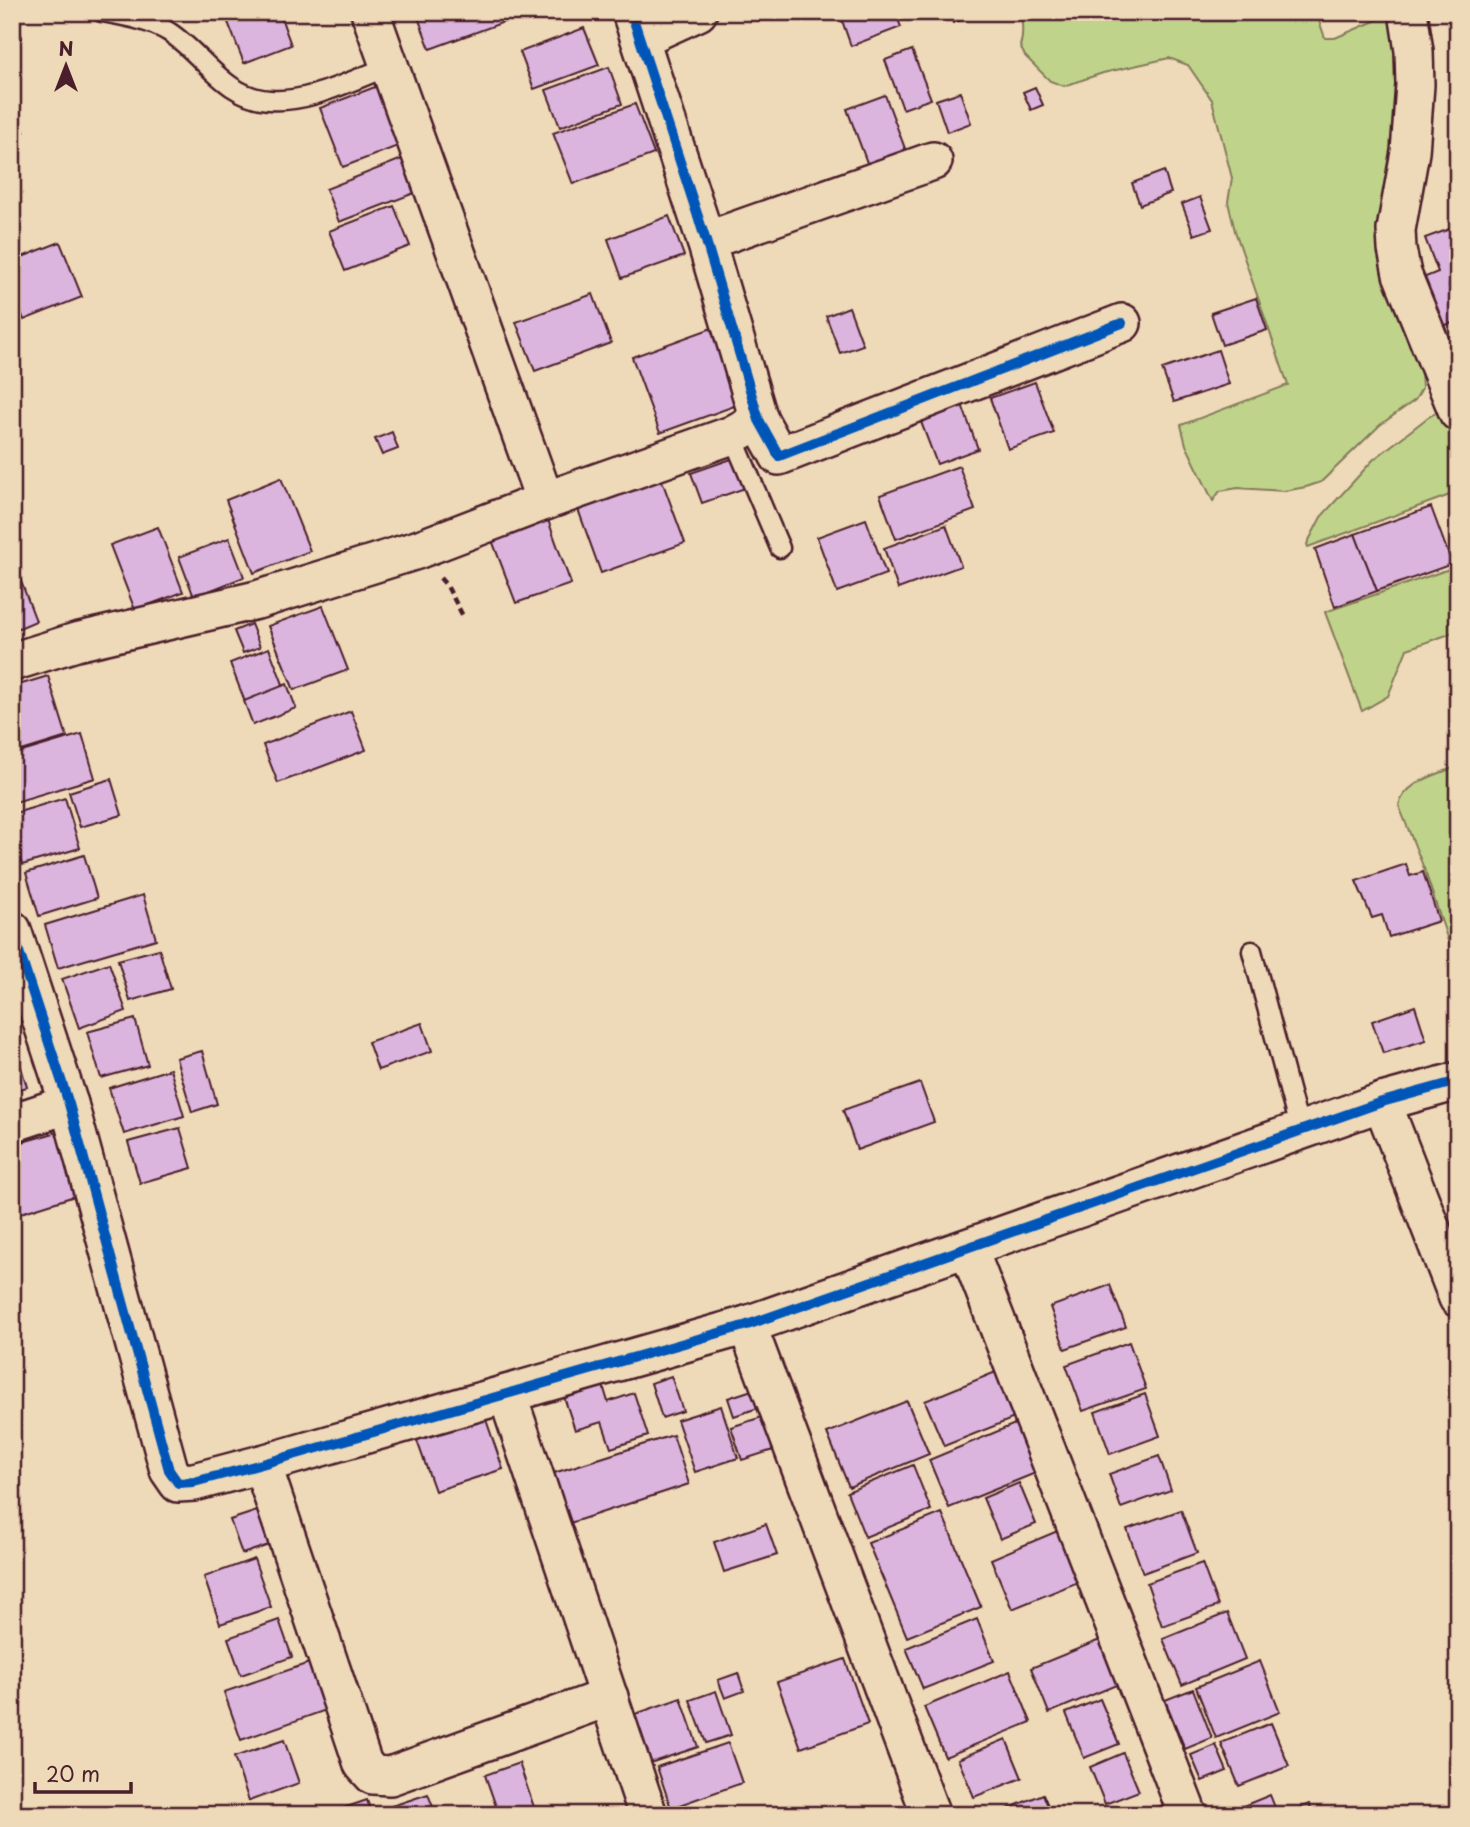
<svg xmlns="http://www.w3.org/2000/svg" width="1470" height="1827" font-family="'Playpen Sans',sans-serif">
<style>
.green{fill:#bfd48a;stroke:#847a5a;stroke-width:2}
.building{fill:#dbb5dd;stroke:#4a1f2b;stroke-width:2}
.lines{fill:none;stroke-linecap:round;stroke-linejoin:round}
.service-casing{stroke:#4a1f2b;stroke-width:23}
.minor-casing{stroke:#4a1f2b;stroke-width:42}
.path{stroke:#4a1f2b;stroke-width:4.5;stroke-dasharray:7 5;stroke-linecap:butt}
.service{stroke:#eed9b8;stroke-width:18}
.minor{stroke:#eed9b8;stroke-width:37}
.cycleway-casing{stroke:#eed9b8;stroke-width:15}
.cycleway{stroke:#0057b8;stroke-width:10}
</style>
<rect width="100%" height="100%" fill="#eed9b8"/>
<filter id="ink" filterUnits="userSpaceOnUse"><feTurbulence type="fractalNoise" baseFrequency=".0143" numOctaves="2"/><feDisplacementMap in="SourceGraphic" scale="14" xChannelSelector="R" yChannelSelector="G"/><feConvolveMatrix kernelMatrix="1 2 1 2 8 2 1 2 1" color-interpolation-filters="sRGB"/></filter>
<g filter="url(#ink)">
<g class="green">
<path d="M1023,12H1316L1325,38H1335L1391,14L1400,23L1422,388L1415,400L1380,425L1321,482L1306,487L1284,491L1238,488L1220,491L1213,501L1186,445L1181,425L1288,385L1235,231L1228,202L1232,178L1212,100L1188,65L1169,58L1103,73L1064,86L1050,81L1025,56L1020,46C1025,32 1020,24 1023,12Z"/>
<polygon points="1439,411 1458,428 1458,492 1308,547 1307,544 1321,517 1373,460 1427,418"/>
<polygon points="1458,566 1458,631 1407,649 1388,696 1362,711 1325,612"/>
<path d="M1458,766V971L1425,871L1399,806C1404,782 1437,775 1458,766Z"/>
</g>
<g class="building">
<polygon points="224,12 279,12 291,45 244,63"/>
<polygon points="416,12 500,12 504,22 430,49"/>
<polygon points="839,12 895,12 901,27 851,46"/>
<polygon points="949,12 982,12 953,23"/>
<polygon points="12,13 22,37 12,40"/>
<polygon points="584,28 599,65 534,89 520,52"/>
<polygon points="912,50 931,99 903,109 885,60"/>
<polygon points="609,67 622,104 560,127 546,90"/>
<polygon points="388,82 411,141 343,167 320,108"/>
<polygon points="1035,87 1043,105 1031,110 1023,92"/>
<polygon points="960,92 971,123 947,132 936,100"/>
<polygon points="885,95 907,154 869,168 847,109"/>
<polygon points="12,102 24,132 12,136"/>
<polygon points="635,104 654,154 573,184 553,133"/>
<polygon points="417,153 430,187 339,222 326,189"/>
<polygon points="1164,171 1171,193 1140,205 1132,183"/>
<polygon points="1200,197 1212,229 1194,235 1182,204"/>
<polygon points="394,206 410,246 345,271 329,231"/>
<polygon points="669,216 684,256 622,278 608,239"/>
<polygon points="1458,226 1458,282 1449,285 1458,309 1458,321 1440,327 1423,278 1438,272 1425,238"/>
<polygon points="60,242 82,297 24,320 12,289 12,261"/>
<polygon points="593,294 611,343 535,371 516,322"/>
<polygon points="1256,298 1267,330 1222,345 1211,313"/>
<polygon points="849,307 863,345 840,353 826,316"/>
<polygon points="712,328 740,404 660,433 632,357"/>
<polygon points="1218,350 1229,384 1174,402 1162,369"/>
<polygon points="1035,382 1054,433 1008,449 990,398"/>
<polygon points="960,399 978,449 937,464 918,414"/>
<polygon points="392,432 398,449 382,455 375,439"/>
<polygon points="740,456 751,486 702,503 691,473"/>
<polygon points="959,466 975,510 896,539 880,495"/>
<polygon points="657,467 685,543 601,573 574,498"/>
<polygon points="281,478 310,551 254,573 226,500"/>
<polygon points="1431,507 1452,564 1377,591 1355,534"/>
<polygon points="866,519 886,574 837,592 817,537"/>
<polygon points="548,520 571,584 516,603 492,540"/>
<polygon points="946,525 961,566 898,589 884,548"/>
<polygon points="158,527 183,592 135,610 110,545"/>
<polygon points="1355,534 1377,591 1335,607 1315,549"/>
<polygon points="229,538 244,577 194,597 179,557"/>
<polygon points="19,576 36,621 12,631 12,578"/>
<polygon points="323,606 348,670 294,690 268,626"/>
<polygon points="251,624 260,647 243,653 234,631"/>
<polygon points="269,648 286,692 247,707 230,663"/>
<polygon points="48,676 67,737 12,754 12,687"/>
<polygon points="287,684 296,708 253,725 244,701"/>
<polygon points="351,711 366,750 278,783 263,745"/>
<polygon points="82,734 95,778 12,803 12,755"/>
<polygon points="111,779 122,815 80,827 69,792"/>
<polygon points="65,798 80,848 22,865 12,835 12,814"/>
<polygon points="84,855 97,898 39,916 26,873"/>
<polygon points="1406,864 1410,876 1423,872 1439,921 1389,937 1382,915 1372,918 1356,881"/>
<polygon points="143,895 156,939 58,968 45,925"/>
<polygon points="159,949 171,989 130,1001 118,960"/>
<polygon points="109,963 126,1011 79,1028 62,979"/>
<polygon points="12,980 22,1013 12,1016"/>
<polygon points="1415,1006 1426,1040 1383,1053 1372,1021"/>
<polygon points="135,1019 148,1065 101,1078 87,1032"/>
<polygon points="422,1023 432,1051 378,1070 368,1042"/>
<polygon points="12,1037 27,1087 12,1091"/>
<polygon points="202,1051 217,1104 192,1112 176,1058"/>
<polygon points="170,1069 184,1116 124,1134 109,1088"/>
<polygon points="920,1083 934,1122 857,1150 843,1110"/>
<polygon points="180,1128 192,1168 140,1183 128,1142"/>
<polygon points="61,1131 81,1194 21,1213 12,1185 12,1145"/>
<polygon points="1110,1285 1126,1327 1065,1349 1050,1307"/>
<polygon points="1129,1342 1146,1389 1083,1411 1066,1365"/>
<polygon points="1003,1369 1022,1415 944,1446 925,1401"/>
<polygon points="671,1376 683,1411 662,1418 651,1383"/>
<polygon points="602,1382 608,1402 634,1393 648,1436 611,1448 602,1422 575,1430 563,1394"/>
<polygon points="752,1390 758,1408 734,1416 728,1398"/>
<polygon points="1145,1394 1160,1436 1110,1454 1095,1412"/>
<polygon points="907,1401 929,1454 849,1487 827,1433"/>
<polygon points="721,1406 738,1458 695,1472 677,1420"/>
<polygon points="483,1411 503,1469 435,1491 415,1435"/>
<polygon points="762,1417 773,1450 742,1460 731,1427"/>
<polygon points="1022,1421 1043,1470 949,1508 929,1460"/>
<polygon points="673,1435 689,1484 570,1523 554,1473"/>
<polygon points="1159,1456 1171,1490 1121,1508 1109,1474"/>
<polygon points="913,1465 931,1510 865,1537 847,1492"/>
<polygon points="1019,1483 1036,1524 1000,1539 983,1498"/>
<polygon points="260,1510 272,1544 242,1554 230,1520"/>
<polygon points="1181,1510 1197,1553 1143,1573 1127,1529"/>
<polygon points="942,1513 981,1607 907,1637 868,1543"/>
<polygon points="766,1524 777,1555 724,1572 714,1542"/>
<polygon points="1067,1527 1088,1578 1012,1609 991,1559"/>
<polygon points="254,1559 271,1607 220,1624 204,1577"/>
<polygon points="1202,1563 1218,1606 1162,1626 1147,1583"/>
<polygon points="1227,1613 1245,1659 1182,1685 1163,1639"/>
<polygon points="977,1619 994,1661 923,1689 906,1648"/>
<polygon points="279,1620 292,1657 241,1675 228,1638"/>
<polygon points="1107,1637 1126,1681 1049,1713 1031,1668"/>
<polygon points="845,1659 868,1724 801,1748 777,1682"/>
<polygon points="1260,1661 1280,1712 1216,1738 1196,1687"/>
<polygon points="312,1662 329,1709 241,1740 224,1692"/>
<polygon points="1010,1671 1031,1722 945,1757 924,1707"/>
<polygon points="738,1673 744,1691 725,1698 718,1680"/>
<polygon points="1193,1689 1212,1738 1185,1749 1165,1700"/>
<polygon points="716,1691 731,1735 706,1743 690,1700"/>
<polygon points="681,1698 698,1747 650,1763 632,1715"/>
<polygon points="1100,1699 1119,1744 1084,1758 1066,1713"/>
<polygon points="1271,1723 1289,1766 1239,1786 1221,1743"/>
<polygon points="1006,1739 1022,1778 974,1797 958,1759"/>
<polygon points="284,1740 299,1783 249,1801 234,1757"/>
<polygon points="728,1743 742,1783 671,1808 657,1767"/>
<polygon points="1216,1745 1227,1771 1202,1781 1191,1755"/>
<polygon points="1123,1753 1139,1791 1105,1804 1090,1767"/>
<polygon points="519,1763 536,1813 499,1815 485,1775"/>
<polygon points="428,1794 436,1815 395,1815 392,1806"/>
<polygon points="1043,1794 1052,1815 993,1815"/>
<polygon points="1270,1795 1278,1815 1221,1815"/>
<polygon points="367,1800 372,1815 336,1815 335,1811"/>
<polygon points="1165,1804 1169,1815 1139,1815"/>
<polygon points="1309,1804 1314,1815 1283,1815"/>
</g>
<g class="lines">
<g class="service-casing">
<g id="service">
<path d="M102,12C123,16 150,20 169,32C203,54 225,98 270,100C310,103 351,80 388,67"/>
<polyline points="732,435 780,548"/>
<polyline points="1252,951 1300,1131"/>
</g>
</g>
<g class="minor-casing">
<g id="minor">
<polyline points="370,12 545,501"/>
<polyline points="631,12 706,241 759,420 779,456 1122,323"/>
<polyline points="1408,12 1414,51 1415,85 1410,152 1396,230 1397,249 1402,274 1458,412"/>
<polyline points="641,38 698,12"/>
<polyline points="706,241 933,161"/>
<polyline points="12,662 76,642 257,600 417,550 545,501 732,435 759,420"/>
<polyline points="12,930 69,1104 169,1470 178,1483 194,1482 262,1464 747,1325 1382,1102 1458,1081"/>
<polyline points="1382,1102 1458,1298"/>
<polyline points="12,1123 69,1104"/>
<polyline points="968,1248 1188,1815"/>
<polyline points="747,1325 931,1815"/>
<polyline points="507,1394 648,1815"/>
<polyline points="262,1464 363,1764 373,1775 390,1776 609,1697"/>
</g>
</g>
<polyline class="path" points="440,578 447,586 464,618"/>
<use href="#service" class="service"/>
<use href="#minor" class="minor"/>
<g class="cycleway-casing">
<g id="cycleway">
<polyline points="631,12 706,241 759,420 779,456 1122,323"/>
<polyline points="12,930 69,1104 169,1470 178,1483 194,1482 262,1464 747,1325 1382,1102 1458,1081"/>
</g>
</g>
<use href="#cycleway" class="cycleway"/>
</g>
</g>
<rect width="1470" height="1827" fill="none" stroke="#eed9b8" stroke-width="42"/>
<rect x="21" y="21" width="1428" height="1785" fill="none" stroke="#4a1f2b" stroke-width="2.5" filter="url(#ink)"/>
<g transform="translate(66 66)" stroke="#eed9b8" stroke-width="5" paint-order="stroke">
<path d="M0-5L12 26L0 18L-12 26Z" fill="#4a1f2b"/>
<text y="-10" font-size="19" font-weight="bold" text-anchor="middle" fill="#4a1f2b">N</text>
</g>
<path d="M35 1782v10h96v-10" fill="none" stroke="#4a1f2b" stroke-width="3.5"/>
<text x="46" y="1782" font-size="21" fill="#4a1f2b" stroke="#eed9b8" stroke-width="5" paint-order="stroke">20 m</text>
</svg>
